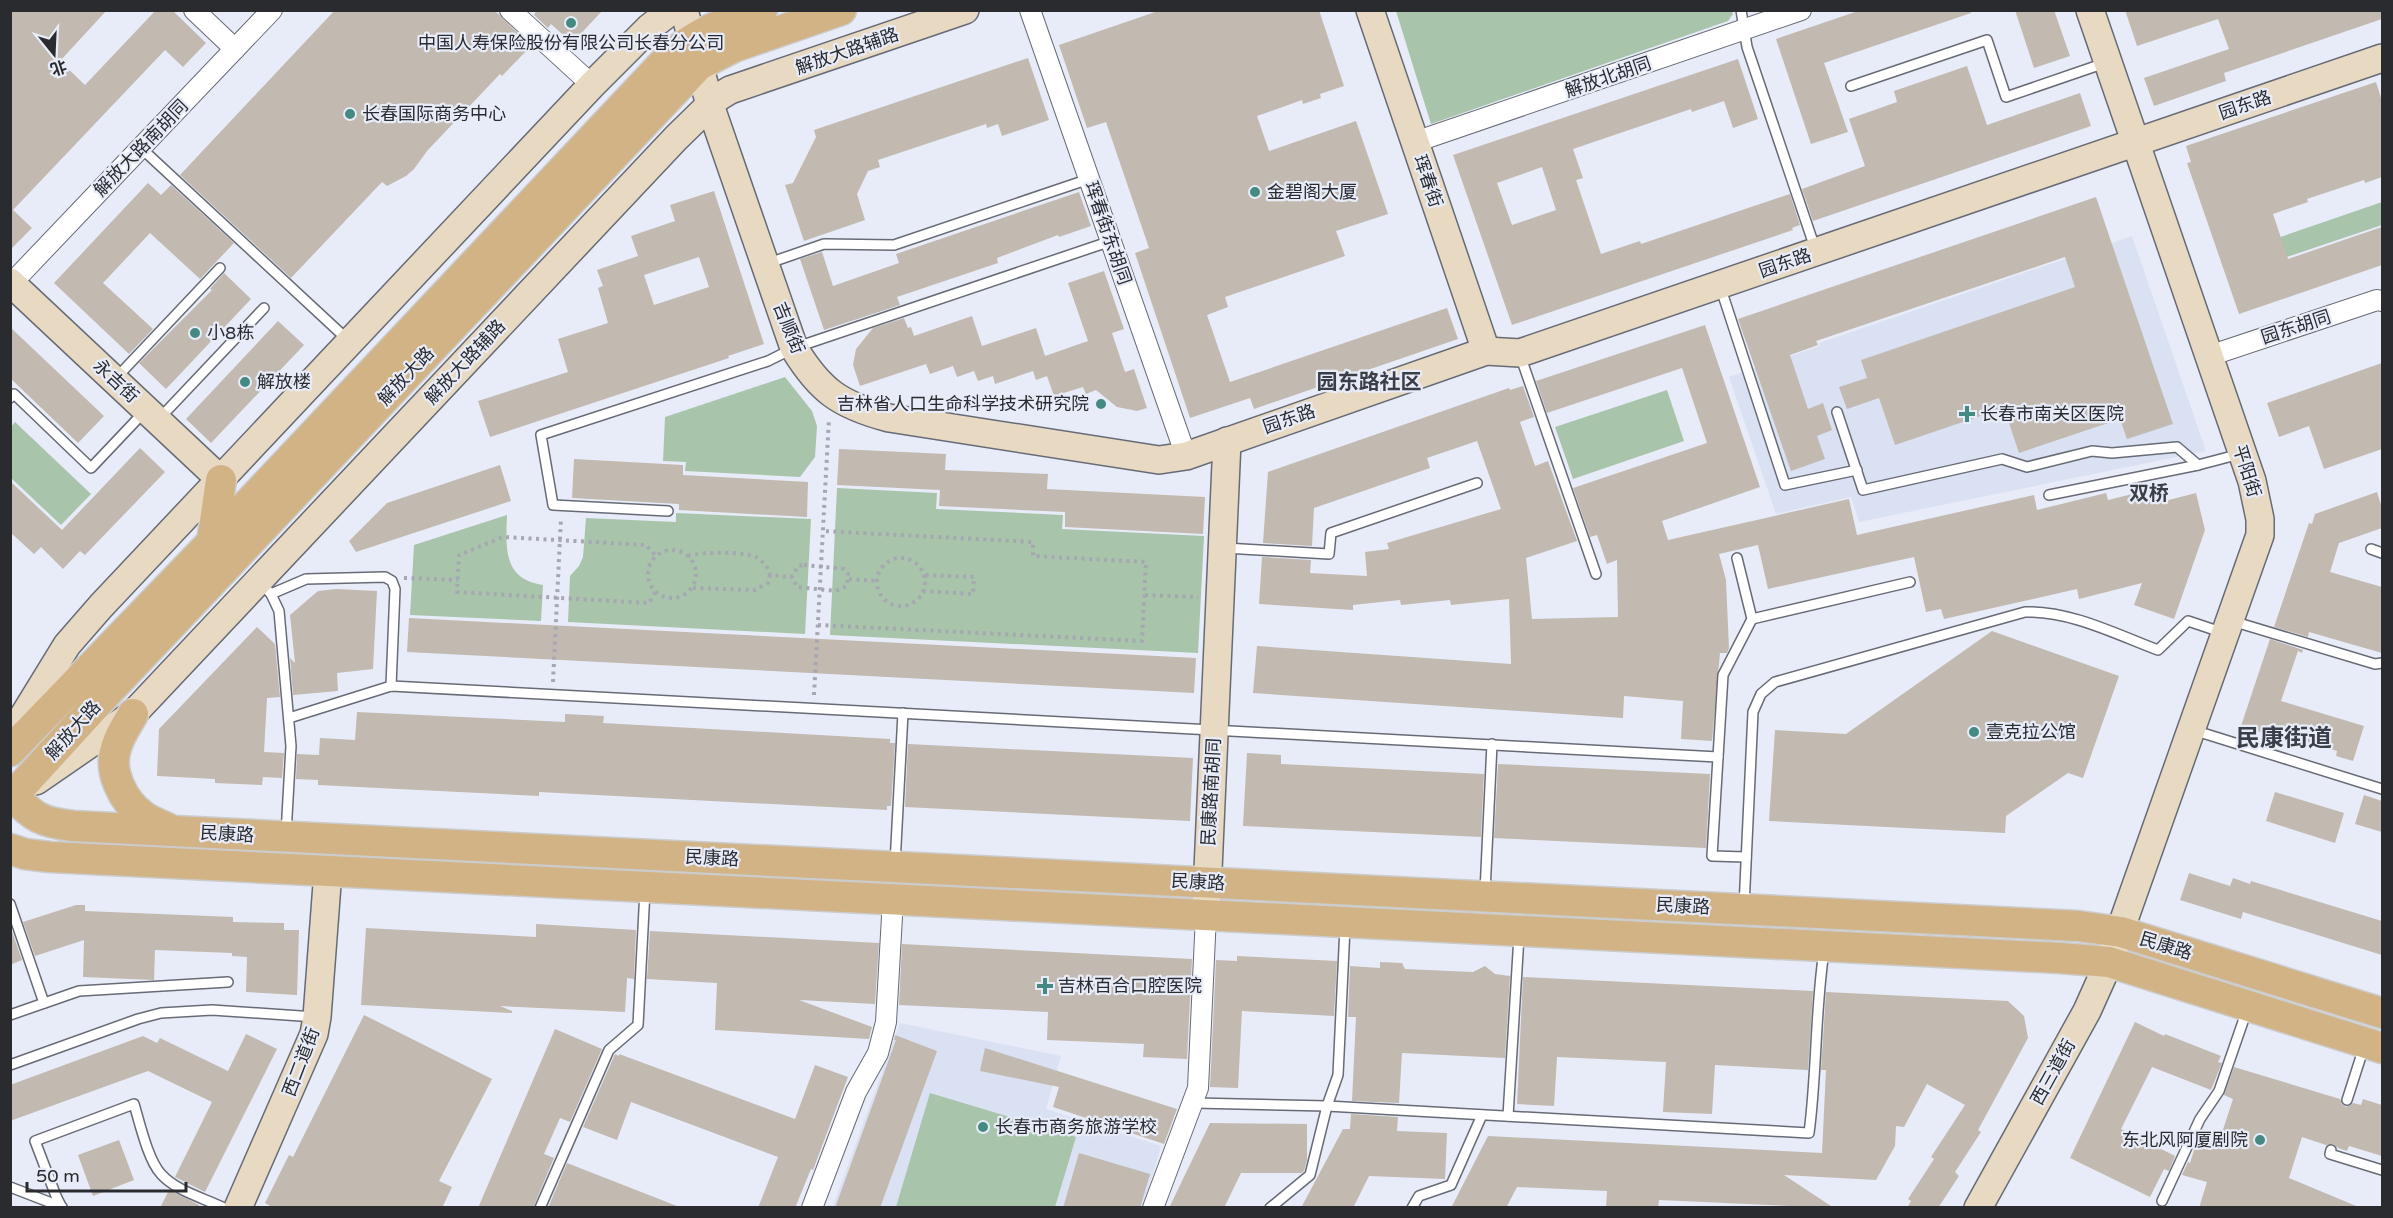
<svg xmlns="http://www.w3.org/2000/svg" width="2393" height="1218" font-family="'Varela Round','Noto Sans SC',sans-serif">
<style>
.built{fill:#d9e1f3}
.green{fill:#a8c4ab}
.building{fill:#c2b9b0;fill-rule:evenodd}
.lines{fill:none;stroke-linecap:round;stroke-linejoin:round}
.lane-casing{stroke:#676b75;stroke-width:12}
.street-casing{stroke:#676b75;stroke-width:22}
.secondary-casing{stroke:#676b75;stroke-width:30}
.primary-casing{stroke:#cccccd;stroke-width:33}
.path{stroke:#a5a8b1;stroke-width:4;stroke-dasharray:3 4.5;stroke-linecap:butt}
.lane{stroke:#fff;stroke-width:9}
.street{stroke:#fff;stroke-width:20}
.secondary{stroke:#e8d9c3;stroke-width:27}
.primary{stroke:#d1b386;stroke-width:30}
.poi-dot{fill:#448a82;stroke:#e8ecf8;stroke-width:2}
.labels{text-anchor:middle;stroke-width:4.5;stroke-linejoin:round;paint-order:stroke}
.poi-label{font-size:18px;fill:#292b2f;stroke:#e8ecf8;text-anchor:start}
.street-label{font-size:18px;fill:#292b2f;stroke:#e8ecf8}
.neighbourhood-label{font-size:20px;font-weight:bold;fill:#3a3e47;stroke:#e8ecf8}
.quarter-label{font-size:21px;font-weight:bold;fill:#3a3e47;stroke:#e8ecf8}
.district-label{font-size:24px;font-weight:bold;fill:#3a3e47;stroke:#e8ecf8}
</style>
<rect width="100%" height="100%" fill="#e8ecf8"/>
<g class="built">
<polygon points="2132,236 2206,451 1859,522 1851,497 1776,514 1729,377 1820,346 1819,343"/>
<polygon points="900,1023 1061,1056 1046,1109 1161,1146 1143,1207 827,1208 828,1205 833,1206"/>
</g>
<g class="green">
<polygon points="1732,11 1733,14 1728,21 1431,124 1396,11"/>
<polygon points="2382,202 2382,225 2272,262 2266,242"/>
<polygon points="785,377 812,411 817,426 815,457 800,477 685,471 686,462 663,461 665,417"/>
<polygon points="1667,390 1684,441 1573,479 1555,427"/>
<polygon points="15,422 91,494 61,525 11,478 11,427"/>
<polygon points="837,488 937,493 936,509 1063,515 1062,529 1204,536 1198,653 830,635"/>
<polygon points="676,513 811,519 805,634 568,622 570,576 579,566 583,557 586,518 676,522"/>
<path d="M507,515C506,546 502,579 543,585L541,621L410,615L414,545Z"/>
<polygon points="930,1093 1076,1137 1055,1207 896,1207"/>
</g>
<g class="building">
<polygon points="10,10 107,10 60,61 85,85 156,10 172,10 206,43 183,67 165,50 13,210 32,228 10,250"/>
<polygon points="335,10 494,10 531,46 502,76 500,74 427,151 414,169 406,176 387,186 382,182 291,278 180,175"/>
<polygon points="537,10 603,10 572,43 551,24 548,28 534,15"/>
<polygon points="1161,10 1319,10 1344,86 1320,94 1321,98 1303,104 1302,100 1257,116 1269,151 1356,121 1388,214 1336,231 1345,256 1225,297 1228,307 1207,315 1230,382 1447,308 1458,339 1254,409 1250,398 1190,418 1135,253 1149,248 1106,122 1087,128 1059,45"/>
<polygon points="1861,10 1970,10 1971,13 1824,63 1848,132 1811,144 1776,39"/>
<polygon points="2015,10 2054,10 2070,56 2034,68"/>
<polygon points="2125,10 2382,10 2382,19 2224,73 2226,81 2154,106 2144,78 2229,49 2218,19 2137,46"/>
<polygon points="1028,58 1049,120 1002,136 998,124 987,128 986,124 878,160 880,167 868,171 857,194 865,220 804,241 785,185 793,183 816,137 814,130"/>
<path d="M1738,59L1758,119L1733,128L1724,101L1692,112L1691,109L1573,149L1583,178L1576,180L1601,254L1640,241L1641,244L1790,194L1800,225L1792,228L1793,230L1512,325L1453,155ZM1542,167L1556,210L1512,225L1497,183Z"/>
<polygon points="1967,66 1987,125 2080,93 2091,126 1813,221 1802,189 1865,166 1849,119 1897,102 1894,91"/>
<polygon points="2376,82 2382,101 2382,177 2365,183 2364,180 2307,199 2308,202 2273,214 2288,259 2382,227 2382,265 2239,314 2187,163 2191,162 2186,146"/>
<polygon points="148,183 161,195 171,185 234,243 200,279 150,233 103,283 153,329 129,354 54,283"/>
<path d="M714,191L764,344L728,356L729,358L490,437L478,401L568,372L558,339L608,323L598,288L603,286L597,270L638,256L631,236L675,221L670,205ZM699,257L709,287L654,305L644,275Z"/>
<polygon points="1079,192 1091,226 1059,237 1058,235 1026,247 997,258 998,263 897,297 900,305 824,330 800,259 822,252 833,286 899,263 896,254"/>
<polygon points="2096,197 2173,424 2127,439 2120,419 2019,453 2004,408 1895,445 1879,398 1847,409 1839,387 1867,378 1861,360 2075,287 2065,257 1816,341 1818,345 1790,355 1808,409 1823,403 1832,430 1817,436 1825,459 1791,471 1738,319"/>
<polygon points="1104,271 1124,329 1112,333 1125,372 1134,369 1147,408 1137,411 1117,407 1096,390 1086,394 1083,387 1054,396 1047,376 1036,380 1033,371 995,384 993,376 978,381 974,371 957,377 953,366 930,374 926,364 860,386 853,365 856,349 873,328 904,318 908,328 911,327 914,336 972,316 982,346 1036,328 1045,356 1088,341 1068,283"/>
<polygon points="224,273 251,299 166,389 139,363 212,290 210,289"/>
<polygon points="278,321 304,345 211,443 186,419"/>
<polygon points="1705,325 1760,487 1662,521 1668,540 1849,499 1857,535 2034,495 2037,510 2106,493 2108,500 2153,489 2157,503 2196,493 2205,530 2174,619 2134,605 2142,583 2079,599 2077,589 1944,619 1941,609 1926,612 1914,557 1768,589 1758,545 1719,554 1726,580 1729,648 1727,653 1720,653 1712,741 1681,739 1683,701 1624,696 1623,718 1253,693 1257,646 1511,664 1509,599 1451,605 1450,600 1401,605 1400,600 1353,605 1353,610 1259,604 1262,557 1311,560 1310,573 1367,576 1365,552 1389,549 1387,543 1501,509 1477,441 1427,458 1430,468 1314,508 1312,546 1263,543 1268,472 1509,388 1510,390 1523,386 1534,417 1520,422 1535,466 1548,461 1577,541 1526,558 1532,619 1618,617 1617,560 1607,564 1597,535 1590,537 1573,488 1707,443 1682,368 1547,413 1536,381"/>
<polygon points="10,327 104,416 78,443 10,378"/>
<polygon points="2382,363 2382,449 2324,469 2309,426 2279,437 2267,403"/>
<polygon points="140,448 165,472 85,555 80,551 63,569 41,547 34,554 10,532 10,481 62,530"/>
<polygon points="839,449 946,454 945,470 1048,474 1047,489 1205,497 1203,534 1065,527 1065,512 939,506 940,490 837,485"/>
<polygon points="574,459 683,465 683,475 808,482 807,517 679,510 679,504 572,498"/>
<polygon points="500,465 511,501 356,552 349,541 387,503"/>
<polygon points="2377,492 2382,508 2382,528 2339,543 2330,572 2382,587 2382,653 2309,632 2308,637 2274,627 2309,523 2312,524 2315,514"/>
<polygon points="336,589 377,591 373,669 337,673 338,691 293,695 290,658 295,663 290,615 318,591"/>
<polygon points="409,618 1196,658 1194,693 407,652"/>
<polygon points="257,627 275,644 280,697 267,698 264,752 284,753 282,778 263,777 262,785 215,783 215,779 157,776 159,729"/>
<polygon points="1992,631 2119,676 2083,778 2068,773 2006,816 2005,833 1769,821 1775,730 1846,734"/>
<polygon points="2270,639 2303,650 2302,653 2298,651 2281,701 2364,726 2353,761 2336,756 2337,751 2299,739 2298,744 2241,726"/>
<polygon points="357,712 565,722 565,714 604,716 603,723 890,739 890,743 895,743 891,806 887,806 887,810 539,792 539,796 318,785 318,780 296,779 297,754 319,755 320,738 355,740"/>
<polygon points="908,744 1193,758 1190,821 905,807"/>
<polygon points="1247,753 1281,755 1281,764 1484,774 1481,837 1243,826"/>
<polygon points="1498,764 1710,774 1706,848 1494,838"/>
<polygon points="2275,792 2344,813 2335,843 2266,821"/>
<polygon points="2364,795 2382,801 2382,832 2355,824"/>
<polygon points="2189,873 2230,886 2233,878 2250,884 2251,881 2382,921 2382,955 2243,912 2241,919 2180,900"/>
<polygon points="76,905 85,905 85,911 233,917 233,922 284,923 284,930 299,930 297,995 246,992 247,957 232,956 232,953 155,950 154,980 83,977 84,940 35,956 23,922"/>
<polygon points="536,924 636,930 634,979 627,978 625,1012 500,1006 512,1011 512,1013 361,1005 366,928 536,937"/>
<polygon points="10,926 22,960 10,965"/>
<polygon points="650,931 879,943 875,1004 799,1000 872,1027 869,1039 715,1030 717,983 647,979"/>
<polygon points="902,944 1192,959 1187,1059 1143,1057 1144,1044 1047,1040 1048,1012 899,1005"/>
<polygon points="1237,956 1337,961 1334,1016 1242,1011 1238,1088 1210,1087 1216,960 1237,961"/>
<polygon points="1380,962 1402,963 1405,969 1473,972 1485,966 1495,974 1510,976 1505,1058 1402,1053 1399,1103 1352,1101 1356,1017 1348,1017 1350,966 1380,968"/>
<polygon points="1523,977 1813,991 1808,1070 1715,1065 1712,1114 1663,1112 1666,1062 1557,1057 1554,1106 1517,1104"/>
<polygon points="1826,992 2008,1001 2024,1016 2028,1038 1978,1130 1981,1132 1955,1172 1959,1176 1938,1208 1907,1208 1911,1201 1908,1199 1934,1159 1931,1157 1965,1105 1927,1084 1904,1127 1896,1126 1895,1146 1876,1180 1784,1175 1834,1208 1659,1200 1658,1208 1606,1208 1607,1191 1517,1187 1506,1208 1451,1208 1488,1136 1822,1153 1826,1070 1821,1070"/>
<polygon points="364,1015 492,1079 439,1181 452,1187 442,1208 274,1208 265,1203 289,1155 293,1157"/>
<polygon points="2135,1022 2164,1036 2165,1034 2221,1056 2218,1062 2222,1063 2211,1090 2152,1067 2121,1129 2175,1156 2169,1171 2164,1169 2150,1197 2070,1158"/>
<polygon points="555,1029 602,1049 570,1122 560,1118 544,1154 554,1158 533,1208 478,1208"/>
<polygon points="246,1034 277,1049 205,1192 175,1177 212,1102 148,1071 10,1121 10,1085 143,1036 157,1043 160,1038 228,1071"/>
<polygon points="895,1035 937,1051 880,1208 835,1208 896,1040 894,1040"/>
<polygon points="985,1048 1177,1109 1164,1144 1053,1107 1059,1087 980,1071"/>
<polygon points="615,1054 619,1056 619,1054 795,1119 815,1065 848,1077 813,1170 811,1169 795,1208 758,1208 778,1157 631,1102 617,1140 583,1127"/>
<polygon points="2234,1067 2340,1099 2342,1104 2346,1107 2353,1103 2361,1105 2363,1099 2382,1105 2382,1156 2349,1146 2347,1151 2338,1148 2333,1144 2326,1145 2302,1137 2289,1178 2361,1208 2199,1208 2207,1182 2182,1175 2188,1162 2190,1163 2198,1138 2218,1145 2233,1099 2224,1095"/>
<polygon points="1351,1114 1398,1117 1397,1131 1447,1133 1445,1179 1369,1176 1353,1208 1301,1208 1343,1129 1350,1129"/>
<polygon points="1210,1123 1307,1124 1307,1160 1304,1171 1301,1173 1241,1173 1224,1208 1169,1208"/>
<polygon points="119,1140 134,1180 93,1196 78,1155"/>
<polygon points="1079,1153 1150,1174 1140,1208 1063,1208"/>
<polygon points="567,1163 677,1206 676,1208 548,1208"/>
<polygon points="169,1190 199,1205 198,1208 160,1208"/>
</g>
<g class="lines">
<g class="lane-casing">
<g id="lane">
<polyline points="1741,10 1747,47 1815,248"/>
<polyline points="1851,86 1987,40 2006,97 2105,63"/>
<polyline points="141,148 349,341"/>
<polyline points="766,264 824,244 894,245 1089,179"/>
<polyline points="1720,286 1785,485 1857,470"/>
<polyline points="1520,355 1596,574"/>
<polyline points="117,377 220,268"/>
<polyline points="10,398 14,394 91,468 145,411"/>
<polyline points="1837,412 1863,490 2002,459 2027,467 2092,451 2112,453 2177,447 2198,465"/>
<polyline points="159,419 264,308"/>
<polyline points="2049,495 2198,465 2240,454"/>
<polyline points="668,511 553,505 541,435 768,361 794,348 1111,241"/>
<polyline points="1225,548 1329,554 1331,533 1477,483"/>
<polyline points="2371,549 2382,553"/>
<polyline points="1737,558 1752,619 1723,675 1712,856 1746,857"/>
<polyline points="260,582 271,594 279,611 291,746 286,834"/>
<polyline points="271,594 306,579 385,577 392,581 395,589 391,686"/>
<polyline points="1752,619 1910,582"/>
<polyline points="2232,621 2375,664 2382,663"/>
<polyline points="289,718 391,686 1718,757"/>
<polyline points="2193,730 2382,789"/>
<polyline points="895,864 903,713"/>
<polyline points="1485,892 1492,744"/>
<polyline points="10,904 44,1003"/>
<path d="M1744,907L1753,712L1761,694L1775,682L2025,612C2069,610 2118,635 2158,650L2188,621L2224,633"/>
<polyline points="10,1015 79,991 228,982"/>
<polyline points="10,1065 138,1019 161,1013 212,1010 315,1017"/>
<polyline points="2347,1100 2364,1047"/>
<path d="M1195,1103L1327,1106L1809,1133C1817,1073 1815,1011 1824,951"/>
<polyline points="1508,1116 1519,936"/>
<polyline points="2331,1150 2330,1154 2382,1170"/>
<polyline points="10,1187 62,1207"/>
<polyline points="2162,1201 2200,1119 2219,1091 2247,1010"/>
<path d="M62,1208L56,1196L35,1141L134,1104C140,1124 148,1160 161,1174C176,1191 204,1198 224,1208"/>
<polyline points="540,1208 609,1050 638,1025 645,890"/>
<polyline points="1270,1208 1310,1175 1327,1106 1338,1075 1345,927"/>
<polyline points="1412,1208 1419,1196 1451,1185 1482,1115"/>
</g>
</g>
<g class="street-casing">
<g id="street">
<polyline points="194,10 235,49"/>
<polyline points="510,10 592,85"/>
<polyline points="1030,10 1186,456"/>
<polyline points="1415,142 1801,10"/>
<polyline points="10,285 272,10"/>
<polyline points="2209,356 2377,300 2382,301"/>
<polyline points="812,1208 856,1092 878,1053 886,1022 893,899"/>
<polyline points="1153,1208 1198,1088 1206,915"/>
</g>
</g>
<g class="secondary-casing">
<g id="secondary">
<path d="M684,10L710,105L794,348C820,391 840,405 889,418L1159,460L1186,456L1486,351L1520,353L2382,58"/>
<polyline points="1370,10 1486,351"/>
<polyline points="10,282 221,480"/>
<polyline points="10,738 67,645 101,606 592,85 649,28 672,10"/>
<polyline points="36,781 133,714 676,138 717,98 730,90 965,10"/>
<polyline points="1206,915 1227,441"/>
<polyline points="238,1208 314,1034 317,1017 328,871"/>
<polyline points="1978,1208 2087,1011 2109,962 2260,535 2260,519 2252,481 2090,10"/>
</g>
</g>
<g class="primary-casing">
<g id="primary">
<polyline points="212,542 221,480"/>
<path d="M133,714C127,725 119,736 116,748C108,771 123,801 142,815C149,821 159,824 167,828"/>
<path d="M10,751L212,542L671,55C702,29 724,23 762,10"/>
<path d="M10,794C35,817 39,822 73,826L2078,926L2121,932L2382,1013"/>
<polyline points="10,799 105,695 699,65 734,47 841,10"/>
<polyline points="10,849 25,854 50,857 2060,958 2109,962 2382,1048"/>
</g>
</g>
<g class="path">
<circle cx="672" cy="574" r="24"/>
<path d="M688,556C702,552 742,551 756,557C763,561 768,567 770,575L792,577"/>
<circle cx="901" cy="582" r="24"/>
<polygon points="804,565 844,569 848,574 847,586 836,591 797,587 792,577 798,566"/>
<polyline points="404,578 458,580"/>
<polyline points="849,579 877,581"/>
<polyline points="693,588 755,590 768,583 770,575"/>
<polyline points="923,591 973,594 974,577 923,575"/>
<polyline points="655,592 649,603 457,592 459,555 503,537 646,545 656,556"/>
<polyline points="1145,595 1198,597"/>
<polyline points="818,625 1142,641 1146,562 1033,556 1033,542 823,531"/>
<polyline points="553,682 561,518"/>
<polyline points="814,695 829,418"/>
</g>
<use href="#lane" class="lane"/>
<use href="#street" class="street"/>
<use href="#secondary" class="secondary"/>
<use href="#primary" class="primary"/>
</g>
<g class="poi-dot">
<circle cx="571" cy="23" r="6"/>
<circle cx="350" cy="114" r="6"/>
<circle cx="1255" cy="192" r="6"/>
<circle cx="195" cy="333" r="6"/>
<circle cx="245" cy="382" r="6"/>
<circle cx="1101" cy="404" r="6"/>
<path d="M1964 405h6v6h6v6h-6v6h-6v-6h-6v-6h6z"/>
<circle cx="1974" cy="732" r="6"/>
<path d="M1042 977h6v6h6v6h-6v6h-6v-6h-6v-6h6z"/>
<circle cx="983" cy="1127" r="6"/>
<circle cx="2260" cy="1140" r="6"/>
</g>
<g class="labels">
<g class="poi-label">
<text x="571" y="49" text-anchor="middle">中国人寿保险股份有限公司长春分公司</text>
<text x="362" y="120">长春国际商务中心</text>
<text x="1267" y="198">金碧阁大厦</text>
<text x="207" y="339">小8栋</text>
<text x="257" y="388">解放楼</text>
<text x="1089" y="410" text-anchor="end">吉林省人口生命科学技术研究院</text>
<text x="1980" y="420">长春市南关区医院</text>
<text x="1986" y="738">壹克拉公馆</text>
<text x="1058" y="992">吉林百合口腔医院</text>
<text x="995" y="1133">长春市商务旅游学校</text>
<text x="2248" y="1146" text-anchor="end">东北风阿厦剧院</text>
</g>
<g class="street-label">
<text transform="translate(847 51) rotate(-19)" y="6">解放大路辅路</text>
<text transform="translate(1608 77) rotate(-19)" y="6">解放北胡同</text>
<text transform="translate(2245 105) rotate(-19)" y="6">园东路</text>
<text transform="translate(141 148) rotate(-46)" y="6">解放大路南胡同</text>
<text transform="translate(1428 181) rotate(71)" y="6">珲春街</text>
<text transform="translate(1108 233) rotate(71)" y="6">珲春街东胡同</text>
<text transform="translate(1785 263) rotate(-19)" y="6">园东路</text>
<text transform="translate(2296 327) rotate(-18)" y="6">园东胡同</text>
<text transform="translate(789 328) rotate(68)" y="6">吉顺街</text>
<text transform="translate(465 362) rotate(-47)" y="6">解放大路辅路</text>
<text transform="translate(406 376) rotate(-47)" y="6">解放大路</text>
<text transform="translate(116 381) rotate(43)" y="6">永吉街</text>
<text transform="translate(1289 419) rotate(-19)" y="6">园东路</text>
<text transform="translate(2247 471) rotate(73)" y="6">平阳街</text>
<text transform="translate(73 730) rotate(-48)" y="6">解放大路</text>
<text transform="translate(1211 792) rotate(-87)" y="6">民康路南胡同</text>
<text transform="translate(227 834) rotate(3)" y="6">民康路</text>
<text transform="translate(712 858) rotate(3)" y="6">民康路</text>
<text transform="translate(1198 882) rotate(3)" y="6">民康路</text>
<text transform="translate(1683 906) rotate(3)" y="6">民康路</text>
<text transform="translate(2166 946) rotate(17)" y="6">民康路</text>
<text transform="translate(301 1062) rotate(-69)" y="6">西二道街</text>
<text transform="translate(2053 1072) rotate(-61)" y="6">西三道街</text>
</g>
<g class="neighbourhood-label">
<text x="2149" y="500">双桥</text>
</g>
<g class="quarter-label">
<text x="1369" y="389">园东路社区</text>
</g>
<g class="district-label">
<text x="2284" y="746">民康街道</text>
</g>
</g>
<rect width="2393" height="1218" fill="none" stroke="#292b2f" stroke-width="24"/>
<g transform="translate(54 54) rotate(162)" stroke="#e8ecf8" stroke-width="4.5" paint-order="stroke">
<path d="M0-4.5L10 22L0 15L-10 22Z" fill="#292b2f"/>
<text y="-9" font-size="16" font-weight="bold" text-anchor="middle" fill="#292b2f">北</text>
</g>
<path d="M27 1182v9h159v-9" fill="none" stroke="#292b2f" stroke-width="3"/>
<text x="36" y="1182" font-size="18" fill="#292b2f" stroke="#e8ecf8" stroke-width="4.5" paint-order="stroke">50 m</text>
</svg>
